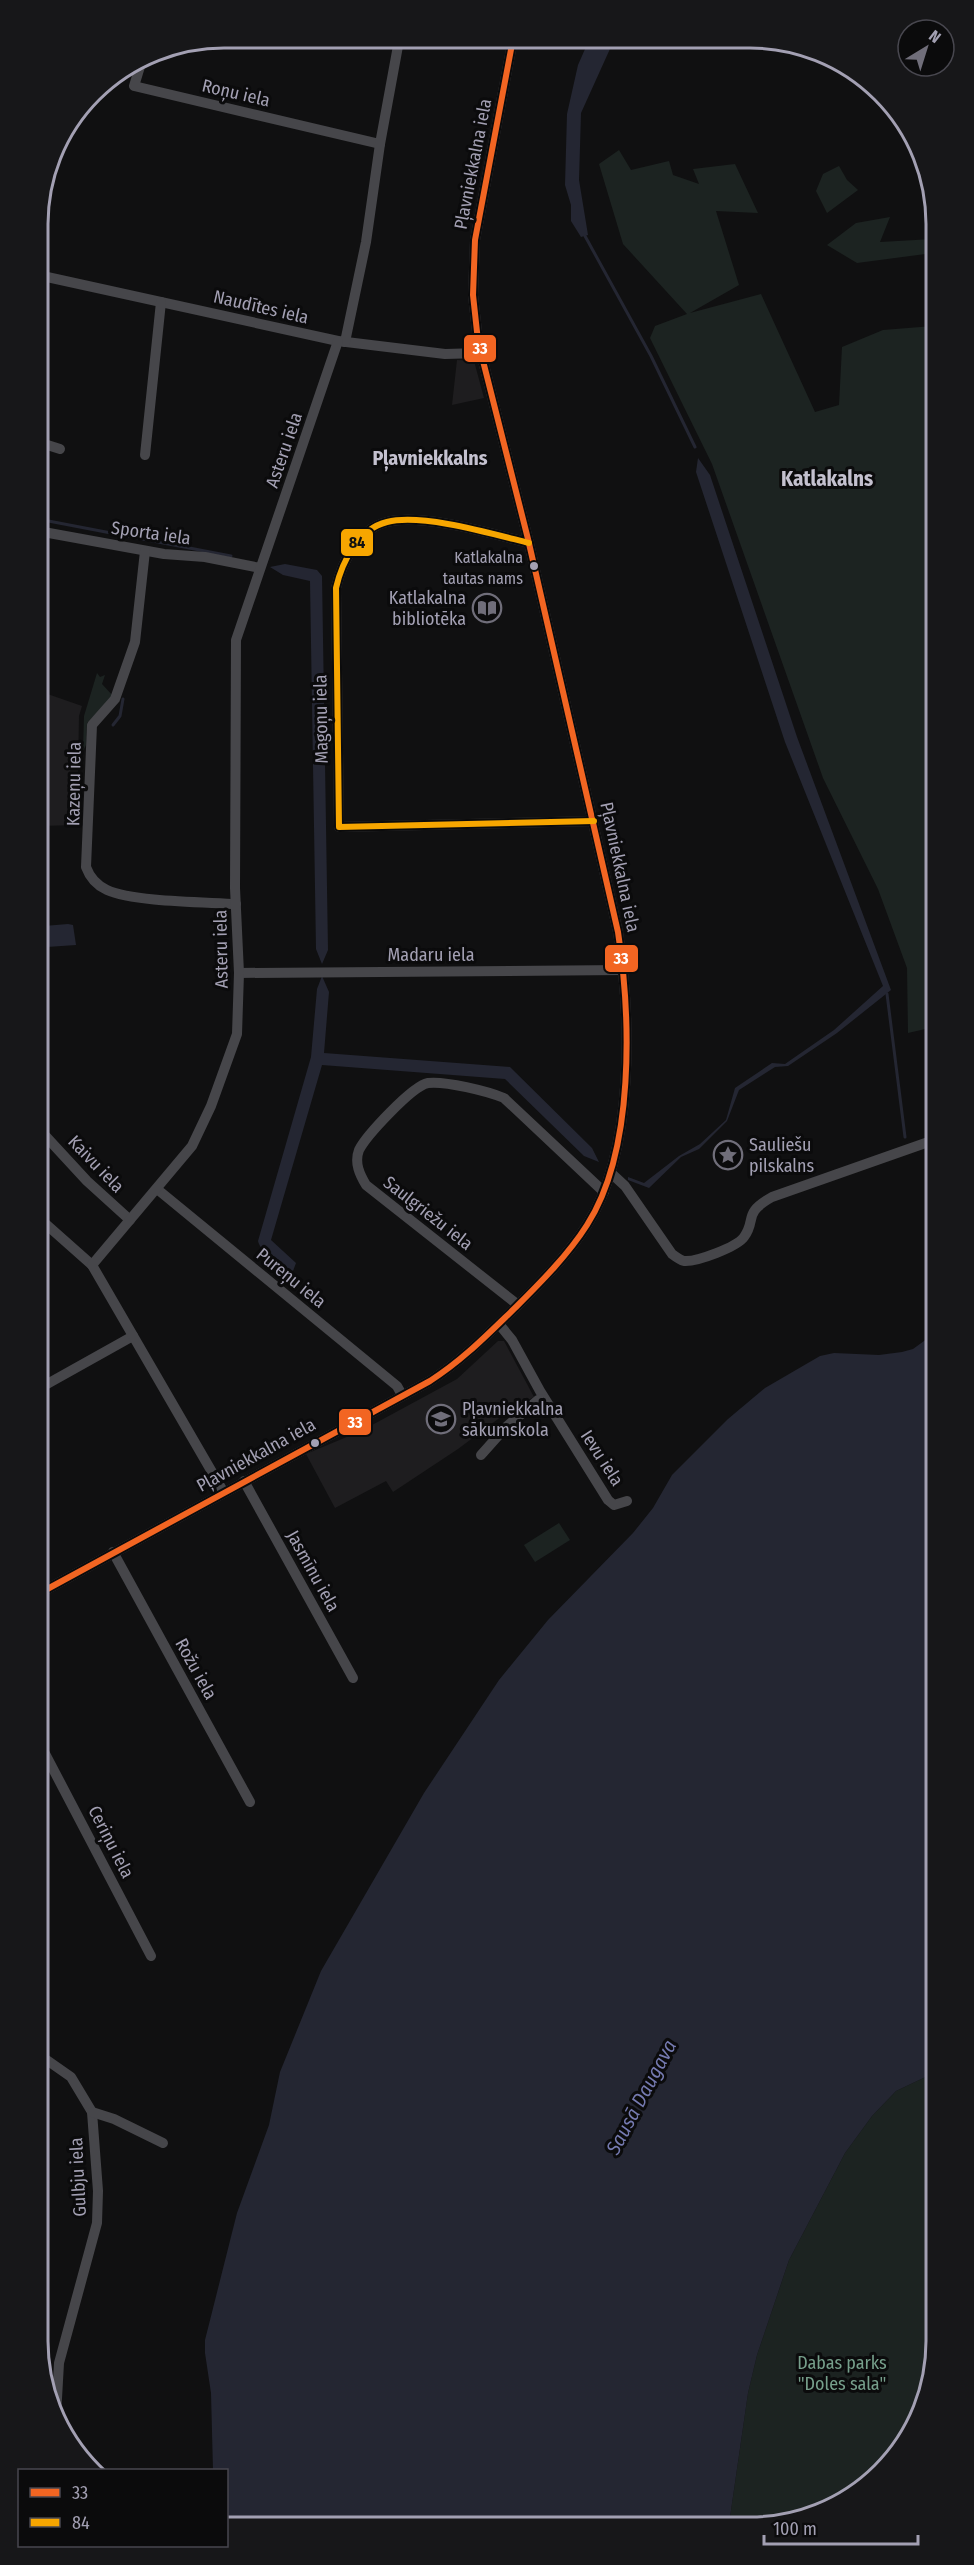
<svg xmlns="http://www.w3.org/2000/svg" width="974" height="2565" font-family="'Fira Sans Condensed',sans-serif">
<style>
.built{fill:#1e1d1f}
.green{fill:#1c2321}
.water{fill:#242632}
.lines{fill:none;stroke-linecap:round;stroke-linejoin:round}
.stream{stroke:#242632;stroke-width:3}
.minor{stroke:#46464a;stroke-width:10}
.bus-1-casing{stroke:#0b0b0c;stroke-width:10}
.bus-2-casing{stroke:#0b0b0c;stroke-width:10}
.bus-1{stroke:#f26522;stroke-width:6}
.bus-2{stroke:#f7a600;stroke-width:6}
.bus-dot{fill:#a3a0b3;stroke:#0b0b0c;stroke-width:2}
.labels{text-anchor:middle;stroke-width:6;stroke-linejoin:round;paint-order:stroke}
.bus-label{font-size:16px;fill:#a3a0b3;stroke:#0b0b0c;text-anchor:end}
.street-label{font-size:18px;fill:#a3a0b3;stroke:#0b0b0c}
.poi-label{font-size:18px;fill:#a3a0b3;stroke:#0b0b0c;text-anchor:start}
.park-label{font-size:18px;fill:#769f8b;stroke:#0b0b0c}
.neighbourhood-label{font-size:20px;font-weight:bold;fill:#c4c1cf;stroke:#0b0b0c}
.water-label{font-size:20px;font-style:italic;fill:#757ab0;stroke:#0b0b0c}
.quarter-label{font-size:21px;font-weight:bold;fill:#c4c1cf;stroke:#0b0b0c}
.rim{fill:none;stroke:#a3a0b3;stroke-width:3}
.line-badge{stroke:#0b0b0c;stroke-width:2}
.badge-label{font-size:16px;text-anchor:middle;font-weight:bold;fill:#fff}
.pale-badge-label{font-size:16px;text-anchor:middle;font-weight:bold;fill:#111}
</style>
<rect width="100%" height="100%" fill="#101011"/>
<g class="built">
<polygon points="457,360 474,361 484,398 452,405"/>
<polygon points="39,691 82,706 79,716 77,825 39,826"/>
<polygon points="498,1341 504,1341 534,1397 514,1407 458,1449 393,1492 386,1481 335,1508 306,1454 361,1431 457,1379"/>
</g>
<g class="green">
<polygon points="619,150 631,170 669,161 673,175 699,184 693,169 735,164 758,213 716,211 739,285 690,313 761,294 815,412 839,405 842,347 883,330 933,326 934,1027 908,1033 907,968 878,889 823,778 712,464 650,338 655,326 687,314 623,244 599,164"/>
<polygon points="839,166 847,180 858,190 827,213 816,191 823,174"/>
<polygon points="890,217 880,242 933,239 933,253 857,263 827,245 856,223"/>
<polygon points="97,673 100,677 105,675 102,684 113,696 87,723 86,745 83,751 84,716"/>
<polygon points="559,1523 570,1540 535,1562 524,1545"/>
<polygon points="936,2072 936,2353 922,2412 891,2464 844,2502 787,2524 729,2524 748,2393 757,2355 789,2260 845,2153 872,2116 896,2091"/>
</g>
<g class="water">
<polygon points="589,40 614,40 581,113 579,180 588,235 581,237 571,221 571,205 565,185 567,114 578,65"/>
<polygon points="698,458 710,475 797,737 891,990 837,1033 788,1066 775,1067 739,1090 727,1121 699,1149 681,1157 649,1188 628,1180 628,1177 644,1183 679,1156 700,1144 726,1120 735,1088 772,1063 785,1064 834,1030 883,986 785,742 696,472"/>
<polygon points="285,564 317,570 322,576 328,950 322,964 316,949 310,581 283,575 270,567"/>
<polygon points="68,924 73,925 76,945 47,947 39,942 39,930 44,926"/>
<path d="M322,976L329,992L324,1053L510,1067L592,1148L599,1162L584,1156L505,1079L322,1065L271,1240L296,1263L293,1271C282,1271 260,1251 258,1241L311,1057L317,989Z"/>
<polygon points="935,1333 936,2072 896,2091 872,2116 845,2153 789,2260 757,2355 748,2393 729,2524 227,2524 226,2470 213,2470 211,2393 205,2353 205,2340 237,2213 269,2125 280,2072 321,1971 424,1793 499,1680 548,1620 633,1533 653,1508 672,1475 728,1419 765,1388 820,1356 834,1353 879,1355 902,1352 913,1349"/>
</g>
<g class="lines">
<g class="stream">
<polyline points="585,236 651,356 695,447"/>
<polyline points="38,519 231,556"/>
<polyline points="113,725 120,716 123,699"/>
<polyline points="887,994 905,1137"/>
</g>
<g class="minor">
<polyline points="163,49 142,60 134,86 380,144"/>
<polyline points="38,275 338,341 445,354 480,353"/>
<polyline points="345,342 366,242 380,144 398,46 394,39"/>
<polyline points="38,442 60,449"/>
<polyline points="145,455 161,302"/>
<polyline points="38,531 164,554 205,557 260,568"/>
<path d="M529,543C493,534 422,513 387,522C358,529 342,562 336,588L339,827L594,821"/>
<path d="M145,551L135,642L115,699L92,725L86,867C90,878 96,885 107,890C133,902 205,902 236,904"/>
<polyline points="239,973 624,970"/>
<polyline points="39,1129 87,1181 130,1220"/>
<path d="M611,1173L625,1186L672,1254C676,1257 680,1260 684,1261C697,1262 737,1247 744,1237C757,1219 742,1214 772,1197L934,1140"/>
<polyline points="157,1189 397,1386 402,1395"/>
<polyline points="39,1218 92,1265"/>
<path d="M518,1305L366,1185C360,1175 354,1163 359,1150C366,1136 412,1086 428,1083C446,1081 487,1091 504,1098L604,1192"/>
<polyline points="499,1324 512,1340 540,1391 608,1500 614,1505 627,1501"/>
<polyline points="40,1388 133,1336"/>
<polyline points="481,1455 506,1427 538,1400 544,1399"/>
<polyline points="244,1481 353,1678"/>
<polyline points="223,1491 92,1265 192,1146 211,1106 237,1034 239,973 235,888 236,640 338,341"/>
<polyline points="113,1552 250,1802"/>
<path d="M40,1593L430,1381C463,1360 488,1334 516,1307C541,1282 568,1255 587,1225C635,1150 631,1018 618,932L528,539L478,341L473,295L475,240L513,39"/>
<polyline points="40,1744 151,1956"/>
<polyline points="41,2056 71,2077 92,2112 98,2191 97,2223 59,2363 56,2416"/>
<polyline points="92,2112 114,2119 163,2143"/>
</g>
<g class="bus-1-casing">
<path id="bus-1" d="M40,1593L430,1381C463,1360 488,1334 516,1307C541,1282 568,1255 587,1225C635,1150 631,1018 618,932L528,539L478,341L473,295L475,240L513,39"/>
</g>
<g class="bus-2-casing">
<path id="bus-2" d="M529,543C493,534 422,513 387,522C358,529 342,562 336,588L339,827L594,821"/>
</g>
<use href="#bus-1" class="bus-1"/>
<use href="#bus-2" class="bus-2"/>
</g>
<defs>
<g id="library-ring" transform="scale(1.5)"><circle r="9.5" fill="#0b0b0c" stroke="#706e7a" stroke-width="1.5"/><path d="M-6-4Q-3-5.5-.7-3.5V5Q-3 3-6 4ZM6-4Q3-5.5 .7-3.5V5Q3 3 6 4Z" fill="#706e7a"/></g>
<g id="sight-ring" transform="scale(1.5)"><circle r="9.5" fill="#0b0b0c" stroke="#706e7a" stroke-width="1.5"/><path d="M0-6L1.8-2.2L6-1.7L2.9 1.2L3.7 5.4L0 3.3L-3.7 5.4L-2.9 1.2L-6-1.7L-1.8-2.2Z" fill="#706e7a"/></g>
<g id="school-ring" transform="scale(1.5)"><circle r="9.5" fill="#0b0b0c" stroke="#706e7a" stroke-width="1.5"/><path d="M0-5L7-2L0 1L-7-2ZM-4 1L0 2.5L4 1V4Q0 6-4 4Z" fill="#706e7a"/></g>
</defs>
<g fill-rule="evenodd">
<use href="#library-ring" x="487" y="608"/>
<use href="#sight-ring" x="728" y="1155"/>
<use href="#school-ring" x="441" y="1419"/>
</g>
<g class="bus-dot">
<circle cx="534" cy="566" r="5"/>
<circle cx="315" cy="1443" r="5"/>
</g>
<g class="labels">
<g class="bus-label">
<text x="523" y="563">Katlakalna<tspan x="523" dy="21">tautas nams</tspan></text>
</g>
<g class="street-label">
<text transform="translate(236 93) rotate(13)" y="6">Roņu iela</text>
<text transform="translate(473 164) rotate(-79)" y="6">Pļavniekkalna iela</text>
<text transform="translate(261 307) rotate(13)" y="6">Naudītes iela</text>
<text transform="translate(284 450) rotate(-71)" y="6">Asteru iela</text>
<text transform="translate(151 533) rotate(8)" y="6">Sporta iela</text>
<text transform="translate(321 719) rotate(-91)" y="6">Magoņu iela</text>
<text transform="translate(74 784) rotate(-89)" y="6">Kazeņu iela</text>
<text transform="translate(620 867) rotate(78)" y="6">Pļavniekkalna iela</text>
<text transform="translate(221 949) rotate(-91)" y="6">Asteru iela</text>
<text x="431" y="961">Madaru iela</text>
<text transform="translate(96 1164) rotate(46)" y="6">Kaivu iela</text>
<text transform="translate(428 1213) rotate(38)" y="6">Saulgriežu iela</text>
<text transform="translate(291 1278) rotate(39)" y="6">Pureņu iela</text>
<text transform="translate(256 1455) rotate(-29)" y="6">Pļavniekkalna iela</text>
<text transform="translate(602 1458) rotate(57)" y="6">Ievu iela</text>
<text transform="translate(313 1571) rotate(61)" y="6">Jasmīnu iela</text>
<text transform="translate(196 1669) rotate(61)" y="6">Rožu iela</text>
<text transform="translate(111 1842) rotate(63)" y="6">Ceriņu iela</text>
<text transform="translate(78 2177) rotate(-93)" y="6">Gulbju iela</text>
</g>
<g class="poi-label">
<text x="466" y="604" text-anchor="end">Katlakalna<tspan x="466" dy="21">bibliotēka</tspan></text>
<text x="749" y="1151">Sauliešu<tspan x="749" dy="21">pilskalns</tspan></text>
<text x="462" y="1415">Pļavniekkalna<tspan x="462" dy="21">sākumskola</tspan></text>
</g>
<g class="park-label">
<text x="842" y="2369">Dabas parks<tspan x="842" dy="21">"Doles sala"</tspan></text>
</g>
<g class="neighbourhood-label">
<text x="430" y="465">Pļavniekkalns</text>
</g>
<g class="water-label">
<text transform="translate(641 2097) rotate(-62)" y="7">Sausā Daugava</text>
</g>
<g class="quarter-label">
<text x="827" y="486">Katlakalns</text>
</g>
</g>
<path d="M0 0H974V2565H0ZM224 48H750A176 176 0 0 1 926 224V2341A176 176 0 0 1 750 2517H224A176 176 0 0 1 48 2341V224A176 176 0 0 1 224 48Z" fill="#171719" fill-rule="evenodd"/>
<path class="rim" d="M224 48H750A176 176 0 0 1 926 224V2341A176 176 0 0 1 750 2517H224A176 176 0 0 1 48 2341V224A176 176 0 0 1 224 48Z"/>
<g class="line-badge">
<rect x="463" y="334" width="34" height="29" rx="6" fill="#f26522"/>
<rect x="340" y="528" width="34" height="29" rx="6" fill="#f7a600"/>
<rect x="604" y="944" width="35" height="29" rx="6" fill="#f26522"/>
<rect x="338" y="1408" width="34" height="28" rx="6" fill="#f26522"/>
</g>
<g class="badge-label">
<text x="480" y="354">33</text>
<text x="621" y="964">33</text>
<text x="355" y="1428">33</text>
</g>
<g class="pale-badge-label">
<text x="357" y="548">84</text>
</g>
<rect x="18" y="2469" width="210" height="78" fill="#0b0b0c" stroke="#48474f" stroke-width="1.5"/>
<rect x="30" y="2488" width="30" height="9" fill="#f26522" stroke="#48474f" stroke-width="1.5"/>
<text x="72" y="2499" font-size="18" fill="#a3a0b3">33</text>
<rect x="30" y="2518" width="30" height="9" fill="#f7a600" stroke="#48474f" stroke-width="1.5"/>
<text x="72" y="2529" font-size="18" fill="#a3a0b3">84</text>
<g transform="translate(926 48) rotate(38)"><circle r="28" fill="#0b0b0c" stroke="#48474f" stroke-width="1.5"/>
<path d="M0-4.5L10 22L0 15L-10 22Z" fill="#706e7a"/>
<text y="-9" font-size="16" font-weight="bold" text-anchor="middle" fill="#a3a0b3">N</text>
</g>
<path d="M764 2535v9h154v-9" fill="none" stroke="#a3a0b3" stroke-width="3"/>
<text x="773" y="2535" font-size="18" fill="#a3a0b3" stroke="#0b0b0c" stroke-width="4.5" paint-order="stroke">100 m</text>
</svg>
